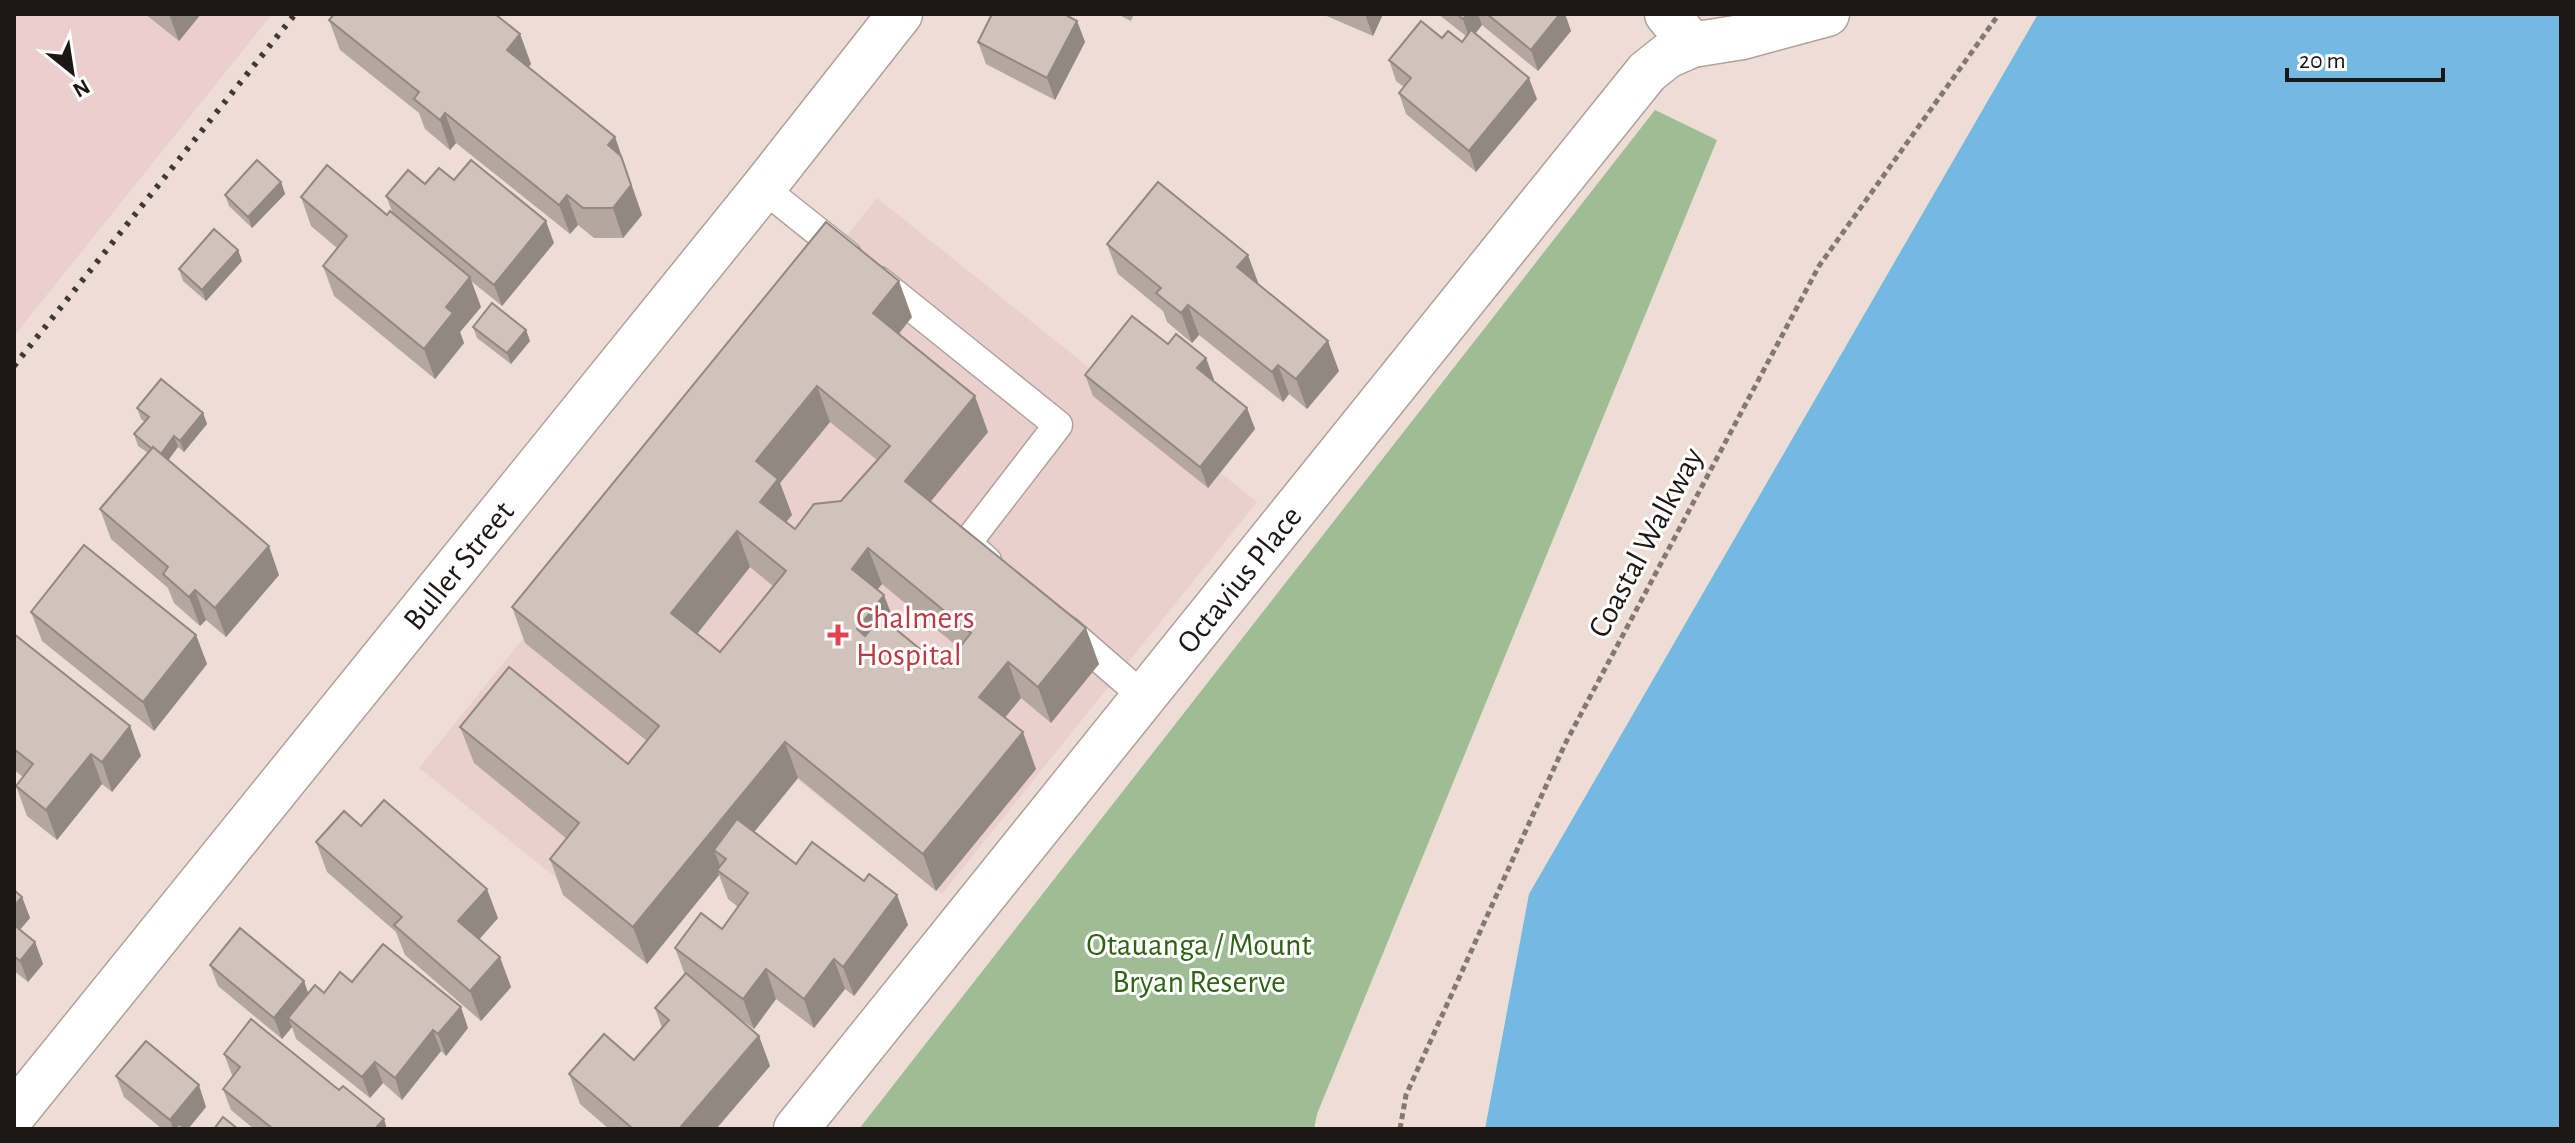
<svg xmlns="http://www.w3.org/2000/svg" width="2575" height="1143" font-family="'Alegreya Sans',sans-serif">
<style>
.commercial{fill:#eacfce}
.medical{fill:#ead0cc}
.green{fill:#9fbd94}
.water{fill:#73b9e1}
.lines{fill:none;stroke-linecap:round;stroke-linejoin:round}
.lane-casing{stroke:#b0a19a;stroke-width:31}
.street-casing{stroke:#b0a19a;stroke-width:47}
.path{stroke:#837873;stroke-width:5;stroke-dasharray:6 4;stroke-linecap:butt}
.lane{stroke:#fff;stroke-width:28}
.street{stroke:#fff;stroke-width:44}
.rail{stroke:#403835;stroke-width:6;stroke-dasharray:4 8;stroke-linecap:butt}
.wall{fill:#b4a7a0;fill-rule:evenodd}
.shaded-wall{fill:#928882}
.building{fill:#d1c2ba;stroke:#928882;stroke-width:2;fill-rule:evenodd}
.health-dot{fill:#e0444e;stroke:#fff;stroke-width:3}
.labels{text-anchor:middle;stroke-width:6;stroke-linejoin:round;paint-order:stroke}
.street-label{font-size:32px;fill:#1c1614;stroke:#fff}
.health-label{font-size:32px;fill:#be3a42;stroke:#fff;text-anchor:start}
.park-label{font-size:32px;fill:#2f6214;stroke:#fff}
</style>
<rect width="100%" height="100%" fill="#edddd5"/>
<polygon class="commercial" points="14,14 272,14 14,336"/>
<polygon class="medical" points="877,198 1257,502 942,894 791,775 649,952 419,768"/>
<polygon class="green" points="1655,110 1717,140 1317,1114 1314,1129 859,1129"/>
<polygon class="water" points="2038,14 2561,14 2561,1129 1485,1129 1529,894"/>
<g class="lines">
<g class="lane-casing">
<g id="lane">
<polyline points="763,188 847,255"/>
<polyline points="879,281 1058,425 967,543 987,561"/>
<polyline points="1067,630 1144,697"/>
</g>
</g>
<g class="street-casing">
<g id="street">
<polyline points="1667,14 1692,45"/>
<path id="s1" d="M14,1114L763,188L900,14"/>
<path id="s2" d="M796,1129L1647,72L1667,56L1692,45L1742,37L1827,14"/>
</g>
</g>
<polyline class="path" points="1400,1129 1406,1095 1565,744 1819,266 1999,14"/>
<use href="#lane" class="lane"/>
<use href="#street" class="street"/>
<polyline class="rail" points="14,366 295,14"/>
</g>
<g class="wall">
<polygon points="145,14 201,14 179,41"/>
<polygon points="1117,14 1134,14 1131,21"/>
<polygon points="1322,14 1383,14 1373,36"/>
<polygon points="1438,14 1565,14 1571,31 1538,71 1482,25 1475,34 1537,99 1476,172 1406,114 1399,93 1404,87 1396,81 1389,60 1442,38 1462,42 1466,36"/>
<polygon points="329,20 520,34 531,64 528,67 615,137 642,215 623,238 594,238 578,225 570,234 456,143 450,150 425,129 419,113 340,50"/>
<polygon points="1077,21 1085,42 1055,100 986,64 978,42"/>
<polygon points="454,180 554,243 502,306 471,281 481,307 460,332 464,343 435,379 334,296 323,266 337,248 311,226 301,197 387,215 393,214 386,196 425,184"/>
<polygon points="281,182 285,194 252,228 229,206 225,195"/>
<polygon points="1107,244 1258,285 1339,371 1307,409 1289,394 1283,402 1199,335 1192,343 1167,322 1163,311 1118,274"/>
<polygon points="238,250 242,261 206,301 183,281 179,269"/>
<path d="M912,317L899,334L988,432L930,502L1099,664L1051,723L1021,698L1005,718L1036,769L936,891L798,778L754,832L796,864L864,881L897,895L908,925L854,996L845,989L814,1028L776,999L754,1029L730,1011L759,1036L770,1066L716,1129H609L580,1104L569,1074L634,1060L662,1028L655,1008L685,975L675,948L722,929L738,907L728,899L719,875L647,964L563,895L550,859L567,839L474,763L460,727L628,764L647,741L525,643L512,607ZM830,422L877,460L841,501L795,529L786,522L792,515L780,483ZM750,567L773,586L720,652L697,634ZM882,584L959,648L943,668L897,631L877,590Z"/>
<polygon points="473,327 526,330 530,341 511,364 477,338"/>
<polygon points="1168,344 1206,358 1214,380 1213,381 1247,408 1255,429 1208,488 1093,396 1085,375"/>
<polygon points="137,408 203,413 207,424 184,452 178,447 168,460 279,575 226,637 206,620 200,626 174,603 168,588 111,539 100,509 148,453 138,446 134,434 145,422 141,419"/>
<polygon points="31,612 196,635 207,664 154,731 42,641"/>
<polygon points="14,634 130,726 141,756 112,792 102,784 57,840 27,816 16,786 23,777 14,770"/>
<polygon points="361,826 498,918 479,939 511,987 481,1021 405,955 396,932 327,872 316,842"/>
<polygon points="14,890 22,897 30,918 20,930 35,942 43,964 28,982 14,971"/>
<polygon points="210,965 304,981 308,993 324,993 352,982 468,1028 446,1056 441,1051 402,1100 383,1083 370,1098 296,1039 292,1027 282,1039 218,986"/>
<polygon points="224,1054 387,1129 254,1129 231,1110 223,1089 233,1076 232,1075"/>
<polygon points="116,1076 206,1107 188,1129 162,1129 124,1097"/>
</g>
<g class="shaded-wall">
<polygon points="169,14 201,14 179,41"/>
<polygon points="1365,14 1383,14 1373,36"/>
<polygon points="1467,14 1478,14 1482,25 1470,40 1463,19"/>
<polygon points="1560,14 1565,14 1571,31 1538,71 1531,50"/>
<polygon points="1077,21 1085,42 1055,100 1047,78"/>
<polygon points="520,34 531,64 518,80 507,50"/>
<polygon points="1529,78 1537,99 1476,172 1469,151"/>
<polygon points="445,113 456,143 450,150 440,120"/>
<polygon points="615,137 642,215 623,238 613,208 608,145"/>
<polygon points="281,182 285,194 252,228 248,217"/>
<polygon points="567,195 578,225 570,234 559,205"/>
<polygon points="546,221 554,243 502,306 494,285"/>
<polygon points="238,250 242,261 206,301 202,290"/>
<polygon points="1248,255 1259,285 1237,267"/>
<polygon points="470,277 481,307 460,332 464,343 435,379 424,349 446,307"/>
<polygon points="899,281 912,317 886,349 873,313"/>
<polygon points="1188,305 1199,335 1192,343 1181,313"/>
<polygon points="526,330 530,341 511,364 507,353"/>
<polygon points="1328,341 1339,371 1307,409 1296,379"/>
<polygon points="1206,358 1214,380 1205,390 1197,368"/>
<polygon points="1278,365 1289,394 1283,402 1272,372"/>
<polygon points="817,386 830,422 780,483 792,515 773,538 760,502 756,461"/>
<polygon points="975,396 988,432 918,517 905,481"/>
<polygon points="1247,408 1255,429 1208,488 1200,467"/>
<polygon points="203,413 207,424 184,452 180,441"/>
<polygon points="174,436 178,447 164,466 160,455"/>
<polygon points="737,531 750,567 685,649 671,613"/>
<polygon points="269,546 279,575 226,637 215,608"/>
<polygon points="868,548 882,584 865,605 852,569"/>
<polygon points="195,590 206,620 200,626 189,597"/>
<polygon points="884,595 898,631 870,665 857,629"/>
<polygon points="1086,628 1099,664 1051,723 1038,687"/>
<polygon points="196,635 207,664 154,731 143,702"/>
<polygon points="1008,662 1021,698 992,733 979,697"/>
<polygon points="130,726 141,756 112,792 102,762"/>
<polygon points="1023,732 1036,769 936,891 923,854"/>
<polygon points="785,742 798,778 728,864 726,859 714,850 722,871 717,870 719,875 647,964 633,927"/>
<polygon points="91,754 102,784 57,840 46,810"/>
<polygon points="487,889 498,918 469,951 458,921"/>
<polygon points="897,895 908,925 854,996 843,967"/>
<polygon points="22,897 30,918 14,936 14,906"/>
<polygon points="35,942 43,964 28,982 20,961"/>
<polygon points="500,957 511,987 481,1021 470,991"/>
<polygon points="834,959 845,989 814,1028 804,999"/>
<polygon points="766,969 776,999 754,1029 743,999"/>
<polygon points="304,981 311,1002 288,1018 292,1027 282,1039 274,1018"/>
<polygon points="461,1007 468,1028 446,1056 438,1034"/>
<polygon points="433,1030 441,1051 402,1100 395,1078"/>
<polygon points="759,1036 770,1066 716,1129 679,1129"/>
<polygon points="375,1062 383,1083 370,1098 362,1077"/>
<polygon points="199,1085 206,1107 188,1129 173,1129 170,1120"/>
<polygon points="384,1119 387,1129 375,1129"/>
</g>
<g class="building">
<polygon points="334,14 495,14 520,34 507,50 615,137 608,145 621,156 631,185 613,208 583,208 567,195 559,205 445,113 440,120 414,99 419,92 329,20"/>
<polygon points="992,14 1064,14 1077,21 1047,78 978,42"/>
<polygon points="1457,14 1467,14 1463,19"/>
<polygon points="1487,14 1560,14 1531,50"/>
<polygon points="1421,21 1442,38 1448,31 1462,42 1471,30 1529,78 1469,151 1399,93 1411,78 1389,60"/>
<polygon points="257,160 281,182 248,217 225,195"/>
<polygon points="471,160 546,221 494,285 386,196 408,170 425,184 439,168 454,180"/>
<polygon points="327,165 387,215 390,211 470,277 446,307 453,313 424,349 323,266 347,236 301,197"/>
<polygon points="1158,182 1248,255 1237,267 1328,341 1296,379 1278,365 1272,372 1188,305 1181,313 1156,293 1161,288 1107,244"/>
<path d="M826,222L899,281L873,313L975,396L905,481L1086,628L1038,687L1008,662L979,697L1023,732L923,854L785,742L633,927L550,859L579,823L460,727L509,667L628,764L659,726L512,607ZM817,386L890,446L841,501L814,504L795,529L760,502L778,479L756,461ZM737,531L786,571L720,652L671,613ZM868,548L971,633L943,668L881,617L865,636L857,629L884,595L852,569Z"/>
<polygon points="214,229 238,250 202,290 179,269"/>
<polygon points="492,303 526,330 507,353 473,327"/>
<polygon points="1132,316 1168,344 1176,334 1206,358 1197,368 1247,408 1200,467 1085,375"/>
<polygon points="161,379 203,413 180,441 174,436 161,454 153,447 152,449 134,434 149,417 137,408"/>
<polygon points="153,447 269,546 215,608 195,590 189,597 163,574 168,567 100,509"/>
<polygon points="84,545 196,635 143,702 31,612"/>
<polygon points="14,634 130,726 102,762 91,754 46,810 16,786 33,764 14,749"/>
<polygon points="384,800 487,889 458,921 500,957 470,991 394,925 402,917 316,842 344,811 361,826"/>
<polygon points="737,819 796,864 812,842 864,881 869,874 897,895 843,967 834,959 804,999 766,969 743,999 675,948 701,913 722,929 748,893 717,870 726,859 714,850"/>
<polygon points="14,890 22,897 14,906"/>
<polygon points="14,925 35,942 20,961 14,956"/>
<polygon points="240,928 304,981 274,1018 210,965"/>
<polygon points="383,944 461,1007 438,1034 433,1030 395,1078 375,1062 362,1077 288,1018 315,985 324,993 340,972 352,982"/>
<polygon points="686,973 759,1036 679,1129 633,1129 569,1074 604,1034 634,1060 669,1020 655,1008"/>
<polygon points="251,1019 339,1090 343,1086 384,1119 375,1129 273,1129 223,1089 240,1067 224,1054"/>
<polygon points="146,1041 199,1085 170,1120 116,1076"/>
<polygon points="223,1117 238,1129 214,1129"/>
<polygon points="179,1124 185,1129 175,1129"/>
</g>
<path class="health-dot" d="M834 623h8v8h8v8h-8v8h-8v-8h-8v-8h8z"/>
<g class="labels">
<g class="street-label">
<text transform="translate(1645 542) rotate(-62)" y="11">Coastal Walkway</text>
<text dy="11" stroke="none"><textPath href="#s1" startOffset="706">Buller Street</textPath></text>
<text dy="11" stroke="none"><textPath href="#s2" startOffset="706">Octavius Place</textPath></text>
</g>
<g class="health-label">
<text x="856" y="628">Chalmers<tspan x="856" dy="37">Hospital</tspan></text>
</g>
<g class="park-label">
<text x="1199" y="955">Otauanga / Mount<tspan x="1199" dy="37">Bryan Reserve</tspan></text>
</g>
</g>
<rect width="2575" height="1143" fill="none" stroke="#1c1614" stroke-width="32"/>
<g transform="translate(72 72) rotate(150)" stroke="#ffffff" stroke-width="6" paint-order="stroke">
<path d="M0-6L14 30L0 20L-14 30Z" fill="#1c1614"/>
<text y="-12" font-size="22" font-weight="bold" text-anchor="middle" fill="#1c1614">N</text>
</g>
<path d="M2287 68v12h156v-12" fill="none" stroke="#1c1614" stroke-width="4"/>
<text x="2299" y="68" font-size="24" fill="#1c1614" stroke="#ffffff" stroke-width="6" paint-order="stroke">20 m</text>
</svg>
